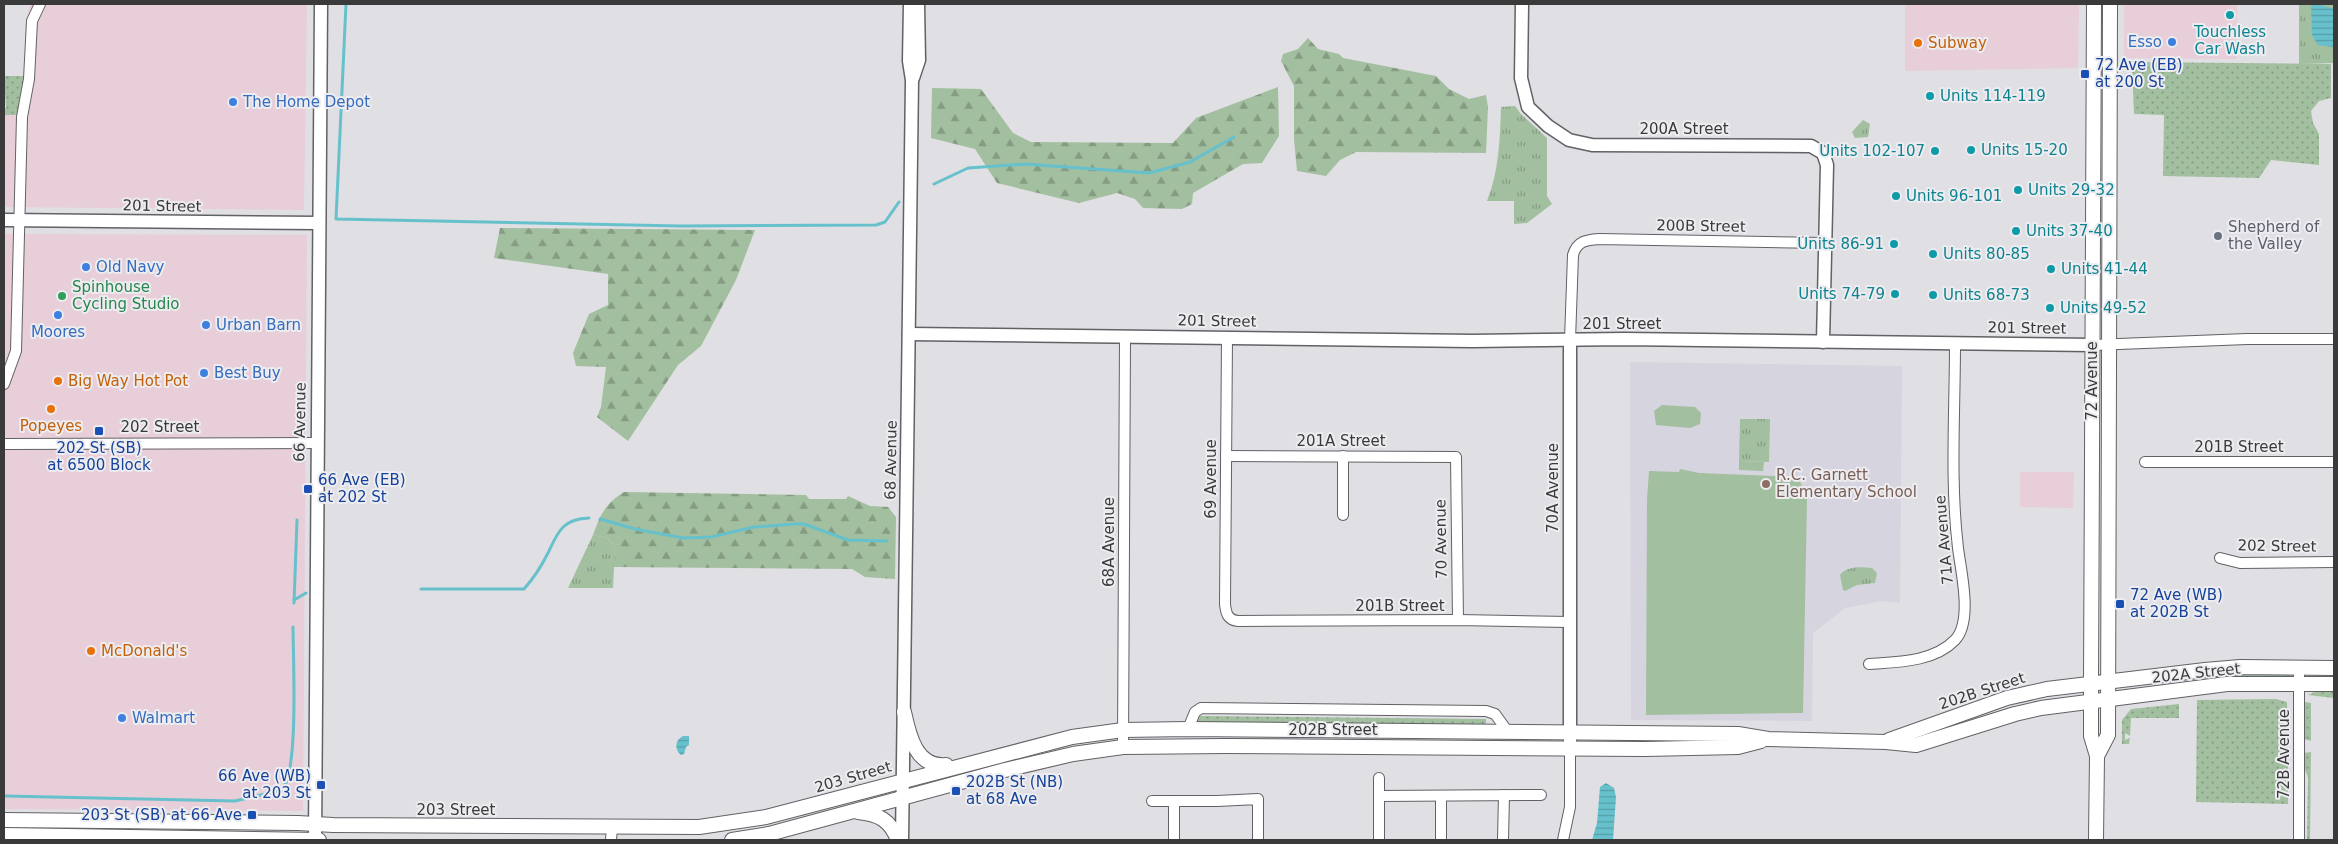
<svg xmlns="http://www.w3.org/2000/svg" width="2338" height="844" font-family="'DejaVu Sans',sans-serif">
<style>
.commercial{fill:#e7ced8}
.built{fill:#d6d4df}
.grass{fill:url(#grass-dots)}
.forest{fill:url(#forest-firs)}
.park{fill:url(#park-tufts)}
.pitch{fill:#a2bf9f}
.water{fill:url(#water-rules)}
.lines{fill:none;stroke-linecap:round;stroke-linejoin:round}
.stream{stroke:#66c1cc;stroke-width:3}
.minor-casing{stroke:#626165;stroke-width:12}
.tertiary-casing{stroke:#626165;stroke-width:15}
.secondary-casing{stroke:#626165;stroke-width:16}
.minor{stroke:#fff;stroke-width:10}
.tertiary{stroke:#fff;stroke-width:12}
.secondary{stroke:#fff;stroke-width:14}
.culture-dot{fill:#0f9aa8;stroke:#edecf0;stroke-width:2}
.shop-dot{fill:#3f7fe0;stroke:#edecf0;stroke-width:2}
.food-dot{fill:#e8710a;stroke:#edecf0;stroke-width:2}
.transit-dot{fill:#1a4fb4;stroke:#edecf0;stroke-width:2}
.worship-dot{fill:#6b7280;stroke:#edecf0;stroke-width:2}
.leisure-dot{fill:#2e9e5b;stroke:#edecf0;stroke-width:2}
.education-dot{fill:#8d6e63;stroke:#edecf0;stroke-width:2}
.labels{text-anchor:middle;stroke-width:4;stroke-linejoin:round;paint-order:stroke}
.culture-label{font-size:15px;fill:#0d838f;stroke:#edecf0;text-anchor:start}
.shop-label{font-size:15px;fill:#366cbe;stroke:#edecf0;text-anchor:start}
.food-label{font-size:15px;fill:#c56008;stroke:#edecf0;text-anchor:start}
.transit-label{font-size:15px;fill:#164399;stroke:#edecf0;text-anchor:start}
.street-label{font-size:15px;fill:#3a3a3b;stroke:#edecf0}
.worship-label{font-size:15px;fill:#5b616d;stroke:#edecf0;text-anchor:start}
.leisure-label{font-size:15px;fill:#27864d;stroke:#edecf0;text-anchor:start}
.education-label{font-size:15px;fill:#785e54;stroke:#edecf0;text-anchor:start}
</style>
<defs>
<pattern id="grass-dots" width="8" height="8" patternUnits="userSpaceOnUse" patternTransform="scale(1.25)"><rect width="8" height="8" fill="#a2bf9f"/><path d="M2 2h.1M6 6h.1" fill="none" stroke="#859c83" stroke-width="1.8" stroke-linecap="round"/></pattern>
<pattern id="forest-firs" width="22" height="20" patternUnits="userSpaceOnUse" patternTransform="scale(1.25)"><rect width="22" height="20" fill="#a2bf9f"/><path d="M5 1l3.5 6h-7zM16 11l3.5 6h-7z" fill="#859c83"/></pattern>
<pattern id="park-tufts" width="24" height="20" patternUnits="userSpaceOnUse" patternTransform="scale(1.25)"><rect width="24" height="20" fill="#a2bf9f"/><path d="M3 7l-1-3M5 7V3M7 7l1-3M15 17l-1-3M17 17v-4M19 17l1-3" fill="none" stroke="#859c83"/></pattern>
<pattern id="water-rules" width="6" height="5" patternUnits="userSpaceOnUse" patternTransform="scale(1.25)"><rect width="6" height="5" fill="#66c1cc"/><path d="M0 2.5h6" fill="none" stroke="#559ea7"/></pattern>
</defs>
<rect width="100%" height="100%" fill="#e0dfe3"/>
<g class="commercial">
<polygon points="30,4 307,4 304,210 4,207 4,115 17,115 25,79 26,21"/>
<polygon points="1905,4 2079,4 2078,68 1905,71"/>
<polygon points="2124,4 2237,4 2237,59 2124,58"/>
<polygon points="4,234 307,235 303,811 4,809"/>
<polygon points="2020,472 2074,472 2073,508 2020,507"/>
</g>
<polygon class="built" points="1630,362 1902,366 1900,603 1882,601 1845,608 1813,633 1812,721 1631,720"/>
<g class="grass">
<polygon points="2132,62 2331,64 2331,98 2319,101 2311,111 2313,123 2319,134 2319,165 2271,160 2259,178 2163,176 2164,115 2134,114"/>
<polygon points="4,76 26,76 17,115 4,115 4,109 6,108"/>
<polygon points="2231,674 2291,674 2293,677 2205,680 2204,677"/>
<polygon points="2317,691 2334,691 2334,698 2308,695"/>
<polygon points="2276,699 2287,702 2288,804 2196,802 2197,700"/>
<polygon points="2305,702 2311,703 2311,741 2304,739"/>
<polygon points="2179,704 2179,718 2131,718 2130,736 2125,733 2125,740 2130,738 2129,744 2122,744 2122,720 2131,709"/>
<polygon points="1200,716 1486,719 1486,725 1197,722"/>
<polygon points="2311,752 2310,840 2307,840 2308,777 2304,768 2304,753"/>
</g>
<g class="forest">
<polygon points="1308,38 1318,49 1339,54 1343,58 1436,76 1449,89 1469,99 1486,95 1488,107 1486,153 1356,152 1340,160 1326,176 1297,171 1294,139 1294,86 1281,61 1283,54 1298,49"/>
<polygon points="1278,87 1279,136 1262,163 1243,164 1193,193 1192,204 1182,209 1143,208 1135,199 1117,193 1079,203 997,183 975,149 931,138 932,88 981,89 1013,133 1031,142 1173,143 1196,118"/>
<polygon points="500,228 755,230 736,280 701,346 678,365 628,441 597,417 601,407 606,367 576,366 573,353 589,314 608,305 608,274 494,258"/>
<path d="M624,492L806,495L809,499H846L848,496L870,506L888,507L896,517L895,579L865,577L852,569L613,567L615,546L607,538L593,535C601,514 604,505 624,492Z"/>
</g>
<g class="park">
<polygon points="2299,4 2334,4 2334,63 2299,64"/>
<path d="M1515,106L1520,113L1547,138V196L1552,204L1527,223L1514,224V201H1487C1499,171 1500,139 1501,107Z"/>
<polygon points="1863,120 1870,124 1868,137 1855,138 1852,132"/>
<polygon points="1740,419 1770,419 1769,462 1739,461"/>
<polygon points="593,535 607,538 615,546 613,588 568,588"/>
<path d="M1872,568L1877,573L1875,583L1857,585L1845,591L1843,590L1840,575C1847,566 1861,567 1872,568Z"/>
</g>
<g class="pitch">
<polygon points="1662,405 1695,407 1701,413 1700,424 1690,428 1656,425 1654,411"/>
<polygon points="1739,461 1764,462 1763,471 1739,470"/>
<polygon points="1680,469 1699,473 1798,477 1807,498 1803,713 1646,715 1647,499 1649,471 1679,472"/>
</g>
<g class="water">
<polygon points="2317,4 2334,9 2334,47 2318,45 2312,35 2311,6"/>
<path d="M683,736H689V745L686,747L684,754L681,755C674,749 675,740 683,736Z"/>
<polygon points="1606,783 1614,788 1616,797 1613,840 1592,840 1597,823 1600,787"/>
</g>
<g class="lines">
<g class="stream">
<polyline points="346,4 336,219 680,226 876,225 885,222 899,202"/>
<polyline points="934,184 968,168 1025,164 1149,173 1190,162 1234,137"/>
<polyline points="600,519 635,529 683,538 711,537 754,527 795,524 804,524 848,540 887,541"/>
<path d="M421,589H524C533,579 542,565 548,553C558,532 562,519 589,518"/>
<polyline points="294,600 306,593"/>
<polyline points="294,603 297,520"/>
<path d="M5,796L235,801L282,790C299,772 293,657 293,627"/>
</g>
<g class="minor-casing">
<g id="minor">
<path d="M1227,338L1225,604C1226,614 1228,620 1238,621L1458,620L1569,622"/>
<path d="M1570,340L1573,255C1577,241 1586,240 1599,239L1825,243"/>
<polyline points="2093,345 2247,339 2334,339"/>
<polyline points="4,384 16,351 22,117 29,79 32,21 40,4"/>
<polyline points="4,444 316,443"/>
<polyline points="1226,456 1456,457 1458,620"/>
<polyline points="2145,462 2334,462"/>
<polyline points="1343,515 1343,456"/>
<polyline points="2220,558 2240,563 2334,562"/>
<path d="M1869,664C1897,662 1934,662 1955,640C1973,621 1961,572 1958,548C1950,481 1955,411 1955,343"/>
<polyline points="1188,729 1195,712 1201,708 1486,711 1495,714 1508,732"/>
<polyline points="1123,747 1125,337"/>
<polyline points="1379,778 1379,840"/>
<polyline points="1379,796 1541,795"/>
<polyline points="1152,801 1174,801"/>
<polyline points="611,840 612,827"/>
<polyline points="1174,840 1174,801 1217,801 1258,799 1258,840"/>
<polyline points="1441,840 1441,796"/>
<polyline points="1503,840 1504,795"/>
<polyline points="1563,840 1570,807 1570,749"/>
<polyline points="2299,840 2299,668"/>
</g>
</g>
<g class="tertiary-casing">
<g id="tertiary">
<polyline points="1522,4 1521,78 1528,107 1548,126 1569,140 1592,145 1811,146 1823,153 1827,165 1823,342"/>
<polyline points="913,78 919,60 918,4"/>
<polyline points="4,220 319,223"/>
<polyline points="909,334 1473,341 1624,339 2093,345"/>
<polyline points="1570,340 1570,749"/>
<polyline points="315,840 321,4"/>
<polyline points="902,840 912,80 909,61 910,4"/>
</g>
</g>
<g class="secondary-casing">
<g id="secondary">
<polyline points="2094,4 2091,684 2091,736 2097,756 2096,840"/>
<path d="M904,712C909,735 916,768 946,765"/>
<polyline points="1889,740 2007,698 2047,689 2205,670 2240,667 2334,668"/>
<polyline points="2097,756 2108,735 2110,4"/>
<path d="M858,812C879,814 890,820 898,840"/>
<polyline points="4,820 298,823 333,825 699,827 766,817 1072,737 1123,730 1188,729 1738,734 1768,739 1886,742 1916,745 2015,714 2041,708 2227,684 2334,684"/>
<polyline points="4,835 319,840"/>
<polyline points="732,840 769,834 1005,770 1073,754 1123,747 1225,746 1645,749 1738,747 1761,741"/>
</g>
</g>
<use href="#minor" class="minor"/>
<use href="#tertiary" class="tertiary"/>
<use href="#secondary" class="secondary"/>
</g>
<g class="culture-dot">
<circle cx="2230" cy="15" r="5"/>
<circle cx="1930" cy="96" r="5"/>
<circle cx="1971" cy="150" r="5"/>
<circle cx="1935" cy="151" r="5"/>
<circle cx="2018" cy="190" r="5"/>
<circle cx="1896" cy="196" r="5"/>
<circle cx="2016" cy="231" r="5"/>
<circle cx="1894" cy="244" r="5"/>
<circle cx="1933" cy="254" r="5"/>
<circle cx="2051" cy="269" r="5"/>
<circle cx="1895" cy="294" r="5"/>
<circle cx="1933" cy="295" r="5"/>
<circle cx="2050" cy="308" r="5"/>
</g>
<g class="shop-dot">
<circle cx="2172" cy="42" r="5"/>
<circle cx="233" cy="102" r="5"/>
<circle cx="86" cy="267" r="5"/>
<circle cx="58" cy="315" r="5"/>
<circle cx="206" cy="325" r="5"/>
<circle cx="204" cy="373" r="5"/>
<circle cx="122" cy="718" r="5"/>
</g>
<g class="food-dot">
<circle cx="1918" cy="43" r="5"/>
<circle cx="58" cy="381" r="5"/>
<circle cx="51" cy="409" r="5"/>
<circle cx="91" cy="651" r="5"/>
</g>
<g class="transit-dot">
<rect x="2080" y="69" width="10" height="10" rx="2.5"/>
<rect x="94" y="426" width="10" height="10" rx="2.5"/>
<rect x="303" y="484" width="10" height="10" rx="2.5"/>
<rect x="2115" y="599" width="10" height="10" rx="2.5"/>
<rect x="316" y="780" width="10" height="10" rx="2.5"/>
<rect x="951" y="786" width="10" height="10" rx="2.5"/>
<rect x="247" y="810" width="10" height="10" rx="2.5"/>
</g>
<circle class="worship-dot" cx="2218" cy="236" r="5"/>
<circle class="leisure-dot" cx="62" cy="296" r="5"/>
<circle class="education-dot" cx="1766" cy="484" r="5"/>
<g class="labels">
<g class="culture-label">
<text x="2230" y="37" text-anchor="middle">Touchless<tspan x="2230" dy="17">Car Wash</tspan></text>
<text x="1940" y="101">Units 114-119</text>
<text x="1981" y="155">Units 15-20</text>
<text x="1925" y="156" text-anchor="end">Units 102-107</text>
<text x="2028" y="195">Units 29-32</text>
<text x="1906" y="201">Units 96-101</text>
<text x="2026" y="236">Units 37-40</text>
<text x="1884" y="249" text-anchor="end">Units 86-91</text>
<text x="1943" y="259">Units 80-85</text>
<text x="2061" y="274">Units 41-44</text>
<text x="1885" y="299" text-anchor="end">Units 74-79</text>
<text x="1943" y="300">Units 68-73</text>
<text x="2060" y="313">Units 49-52</text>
</g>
<g class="shop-label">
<text x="2162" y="47" text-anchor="end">Esso</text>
<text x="243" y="107">The Home Depot</text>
<text x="96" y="272">Old Navy</text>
<text x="216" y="330">Urban Barn</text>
<text x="58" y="337" text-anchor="middle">Moores</text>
<text x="214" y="378">Best Buy</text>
<text x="132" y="723">Walmart</text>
</g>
<g class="food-label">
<text x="1928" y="48">Subway</text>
<text x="68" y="386">Big Way Hot Pot</text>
<text x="51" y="431" text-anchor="middle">Popeyes</text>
<text x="101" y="656">McDonald's</text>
</g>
<g class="transit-label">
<text x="2095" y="70">72 Ave (EB)<tspan x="2095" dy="17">at 200 St</tspan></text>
<text x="99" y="453" text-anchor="middle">202 St (SB)<tspan x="99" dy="17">at 6500 Block</tspan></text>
<text x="318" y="485">66 Ave (EB)<tspan x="318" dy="17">at 202 St</tspan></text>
<text x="2130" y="600">72 Ave (WB)<tspan x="2130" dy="17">at 202B St</tspan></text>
<text x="311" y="781" text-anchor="end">66 Ave (WB)<tspan x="311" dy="17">at 203 St</tspan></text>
<text x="966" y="787">202B St (NB)<tspan x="966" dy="17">at 68 Ave</tspan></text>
<text x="242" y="820" text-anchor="end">203 St (SB) at 66 Ave</text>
</g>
<g class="street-label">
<text x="1684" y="134">200A Street</text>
<text transform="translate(162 206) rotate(1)" y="5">201 Street</text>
<text transform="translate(1701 226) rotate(1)" y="5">200B Street</text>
<text transform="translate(1217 321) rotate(1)" y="5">201 Street</text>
<text x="1622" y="329">201 Street</text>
<text transform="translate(2027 328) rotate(1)" y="5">201 Street</text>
<text transform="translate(2092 381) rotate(-90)" y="5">72 Avenue</text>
<text transform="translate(300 422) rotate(-89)" y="5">66 Avenue</text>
<text x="160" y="432">202 Street</text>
<text x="1341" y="446">201A Street</text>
<text x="2239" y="452">201B Street</text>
<text transform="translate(891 460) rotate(-89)" y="5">68 Avenue</text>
<text transform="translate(1211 479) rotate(-90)" y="5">69 Avenue</text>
<text transform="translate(1553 488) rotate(-90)" y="5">70A Avenue</text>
<text transform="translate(1441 539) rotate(-91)" y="5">70 Avenue</text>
<text transform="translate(1944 540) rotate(-95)" y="5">71A Avenue</text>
<text transform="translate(1109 542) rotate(-90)" y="5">68A Avenue</text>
<text transform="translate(2277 546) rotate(1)" y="5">202 Street</text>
<text x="1400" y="611">201B Street</text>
<text transform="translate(2196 673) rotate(-6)" y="5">202A Street</text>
<text transform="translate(1982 691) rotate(-18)" y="5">202B Street</text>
<text x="1333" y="735">202B Street</text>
<text transform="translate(2284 754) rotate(-90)" y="5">72B Avenue</text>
<text transform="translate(853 777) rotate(-16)" y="5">203 Street</text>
<text x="456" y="815">203 Street</text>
</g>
<g class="worship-label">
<text x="2228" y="232">Shepherd of<tspan x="2228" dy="17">the Valley</tspan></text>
</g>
<g class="leisure-label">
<text x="72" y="292">Spinhouse<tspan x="72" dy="17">Cycling Studio</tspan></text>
</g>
<g class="education-label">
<text x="1776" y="480">R.C. Garnett<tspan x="1776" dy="17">Elementary School</tspan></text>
</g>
</g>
<rect width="2338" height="844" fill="none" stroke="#3a3a3b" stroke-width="10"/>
</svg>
